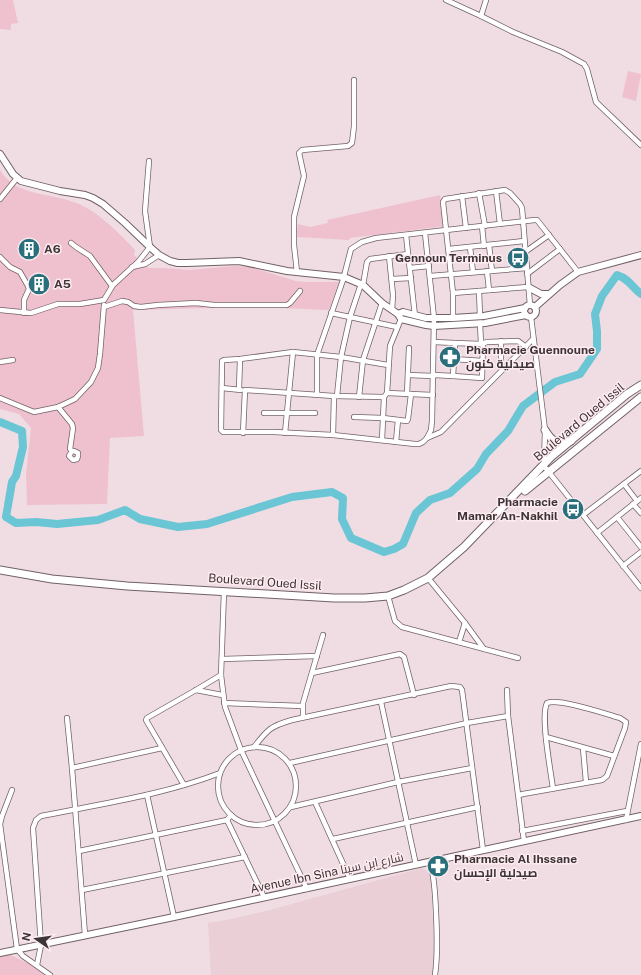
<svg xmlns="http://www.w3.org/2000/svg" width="641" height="975" font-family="'Public Sans',Cairo,sans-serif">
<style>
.built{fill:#eacfd7}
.green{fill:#efc1cf}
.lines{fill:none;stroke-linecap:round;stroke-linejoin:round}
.river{stroke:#6ac5d5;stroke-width:8}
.street-casing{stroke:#716166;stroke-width:6}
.secondary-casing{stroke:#716166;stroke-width:8}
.primary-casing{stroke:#716166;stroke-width:9}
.street{stroke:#fff;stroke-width:4.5}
.secondary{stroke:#fff;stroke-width:6}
.primary{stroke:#fff;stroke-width:7}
.labels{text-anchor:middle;stroke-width:3;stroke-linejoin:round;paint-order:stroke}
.poi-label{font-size:12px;font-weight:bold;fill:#3c3537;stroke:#feebf0;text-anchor:start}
.street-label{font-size:12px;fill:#3c3537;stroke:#feebf0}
</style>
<rect width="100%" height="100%" fill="#f0dde3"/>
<polygon class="built" points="422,868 431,874 434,949 434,968 432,975 211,975 208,923 226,920 266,911"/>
<g class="green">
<polygon points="0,0 13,0 18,23 11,24 11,30 0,29"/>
<polygon points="628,71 641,74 636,101 622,97"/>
<path d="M0,170C16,198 55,192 81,205C102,215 119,233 135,250L134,255L149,268H165L189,270L234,266L250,267L296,281L307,282H339L329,310L251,307L133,310L144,436L110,438L107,504L27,505L26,474L31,428L19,414L0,409Z"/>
<polygon points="440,195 446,226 350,238 349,240 296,237 298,224 310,227 328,223 327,220"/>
<polygon points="6,953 41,969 49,975 0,975 0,954"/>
</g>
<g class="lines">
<path class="river" d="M0,422L22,431L23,447L16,476L12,482L6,517L16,523L36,522L57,524L98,520L125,510L140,519L178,527L207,524L292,497L332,492L343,498L342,519L351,538L384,552L394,549L403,544L416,513L430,500L450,493L477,469L486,454L508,431L523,406L555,382L580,374L597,349V331L595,314L602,296L617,275C629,279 631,286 641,294"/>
<g class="street-casing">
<g id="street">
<polyline points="446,0 481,16 513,32 562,52 584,64 587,69 596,102 641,145"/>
<polyline points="481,16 486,0"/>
<polyline points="496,191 500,224"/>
<polyline points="479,193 485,226"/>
<polyline points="462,196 466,228"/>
<polyline points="0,199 17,178"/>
<polyline points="482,226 484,246"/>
<polyline points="406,235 415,316"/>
<polyline points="71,243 76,247 90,256 112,286"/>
<polyline points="489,245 492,271"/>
<polyline points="470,247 473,272"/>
<polyline points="449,249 524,241"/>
<polyline points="525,252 549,235"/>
<polyline points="389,256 393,295 392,310"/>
<polyline points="0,257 10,267 20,272 28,286 29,289 24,300 24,313"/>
<polyline points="132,267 145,264 159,255"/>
<polyline points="410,268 429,266"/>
<polyline points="487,271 489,290"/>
<polyline points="297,272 294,245 294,217 304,176 299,153 302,150 348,146 352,143 354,126 354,80"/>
<polyline points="527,274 560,249"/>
<polyline points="430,276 527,268"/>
<polyline points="392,279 411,278"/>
<polyline points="363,285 367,262 370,259 408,254"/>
<polyline points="479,291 480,316"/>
<polyline points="453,293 528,287"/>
<polyline points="104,307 122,301 128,302 134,306 141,307 158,305 196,303 214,305 287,305 290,303 300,291"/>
<polyline points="0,310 31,313 58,304 80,304 104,300 113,285 138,262 150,247 145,211 149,161"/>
<polyline points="331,313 397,327"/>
<polyline points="531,317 545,430 544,466 641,588"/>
<polyline points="453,318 453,293 443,202 445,199 505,190 510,193 520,204 522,208 530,305"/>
<polyline points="501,341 501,364 504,369"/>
<polyline points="434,342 455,343"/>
<polyline points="481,344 487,342 518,341 526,347"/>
<polyline points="454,359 482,361"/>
<polyline points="0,362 13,360"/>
<polyline points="388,365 341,357 293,352 240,359 224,360 222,361 221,430 223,432 274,432 333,435 415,444 419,444 423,442 427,438 431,430 432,421 434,318 425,233"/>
<polyline points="408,375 434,376"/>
<polyline points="434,375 453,376 455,343 481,344 480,323"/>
<polyline points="453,376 482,378 483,343"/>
<polyline points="222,388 241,390"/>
<polyline points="239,389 240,359"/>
<polyline points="387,393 433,395"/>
<polyline points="317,394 317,355 343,280 351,249 362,242 376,238 535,220 537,220 578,272"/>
<polyline points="407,394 409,348"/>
<polyline points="337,396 341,357 350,317 361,284"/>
<polyline points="359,397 363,360 382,303"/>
<polyline points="0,398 34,412 58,407 75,399 91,382 98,368 100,354 104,305"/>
<polyline points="58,407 72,424 73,428 70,449 72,451 69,456 73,460 77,459 78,456 78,453 74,451 72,451"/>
<polyline points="264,413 315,413"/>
<polyline points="354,417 383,418 407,421 408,419 411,394"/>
<polyline points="243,433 245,390 334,396 384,397"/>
<polyline points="285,433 293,352"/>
<polyline points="333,435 334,396"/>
<polyline points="427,438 441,432 533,339"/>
<polyline points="382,440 384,397 387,393 390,346 401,319"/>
<polyline points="396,442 398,420"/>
<polyline points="624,484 637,501"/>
<polyline points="633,504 641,513"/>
<polyline points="583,515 641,471"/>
<polyline points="617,517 641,547"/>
<polyline points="597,533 641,498"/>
<polyline points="623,566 641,552"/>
<polyline points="428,578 465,623 484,649"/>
<polyline points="224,591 221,675 225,707 241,750 307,889"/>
<polyline points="388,596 395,621 402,627 518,658"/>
<polyline points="459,642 465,623"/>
<polyline points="222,659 317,656"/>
<polyline points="312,673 400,654 404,657 414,695"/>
<polyline points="196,690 222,695"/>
<polyline points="507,690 508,716 524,841"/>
<polyline points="381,702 416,865"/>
<polyline points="224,703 303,706"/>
<polyline points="303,717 303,703 323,635"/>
<polyline points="67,718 72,768"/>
<polyline points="546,737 614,756"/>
<circle cx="257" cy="786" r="39"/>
<path d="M254,747C268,729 271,726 292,720L451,686L460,687L462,690L483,850"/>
<polyline points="583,748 586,782"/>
<polyline points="290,763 467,723 508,716"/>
<polyline points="184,785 146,720 147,718 196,690 221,675"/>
<polyline points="12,790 2,816 0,824 17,949 23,956 50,975"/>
<polyline points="147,795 174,917"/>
<path d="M519,795L523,794L602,780L607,776L625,728L626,722L620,718C606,714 559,698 547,703C540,716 551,772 553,789"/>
<polyline points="315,802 350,879"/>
<polyline points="291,807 398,782 472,768"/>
<polyline points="227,820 264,897"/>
<polyline points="626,820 641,744"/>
<polyline points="522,831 627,811"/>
<polyline points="333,839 478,807"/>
<polyline points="79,851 227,820 231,815"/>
<path d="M430,863C435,878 435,896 436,912C437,934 438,954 435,975"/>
<polyline points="82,890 245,857"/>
<polyline points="85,935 72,768 162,748"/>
<path d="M37,965L41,945L33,828L36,820L41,816C101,804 163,795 220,773"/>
</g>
</g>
<g class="secondary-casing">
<g id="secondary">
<polyline points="0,154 13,174 21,181 60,191 85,195 93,198 103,204 125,223 150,247 159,255 170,261 178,263 187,263 239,261 287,271 344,277 363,285 382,303 398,314 401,319 426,325 434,326 485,323 526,315"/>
<polyline points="528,287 541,294 549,294"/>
<circle cx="530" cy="311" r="6"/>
<polyline points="535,307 560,285 578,272 641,255"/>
<polyline points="398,314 403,312 426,318 453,318 484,316 525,308"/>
<polyline points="0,953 174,917 641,816"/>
</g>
</g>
<g class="primary-casing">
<g id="primary">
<path d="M545,430C552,442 557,444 571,441"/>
<polyline points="525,491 641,397"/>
<polyline points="0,570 52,579 127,586 334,598 365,598 388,596 404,590 428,578 464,547 551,457 627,394 641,385"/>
</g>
</g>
<use href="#street" class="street"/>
<use href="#secondary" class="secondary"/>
<use href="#primary" class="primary"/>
</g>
<defs>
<g id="building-disc" transform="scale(1.15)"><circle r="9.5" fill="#29707c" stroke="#feebf0"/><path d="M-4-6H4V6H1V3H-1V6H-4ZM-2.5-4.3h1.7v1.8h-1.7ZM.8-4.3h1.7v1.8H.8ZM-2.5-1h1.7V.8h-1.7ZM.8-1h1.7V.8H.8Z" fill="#fff"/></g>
<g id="bus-disc" transform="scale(1.15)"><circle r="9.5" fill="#29707c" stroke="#feebf0"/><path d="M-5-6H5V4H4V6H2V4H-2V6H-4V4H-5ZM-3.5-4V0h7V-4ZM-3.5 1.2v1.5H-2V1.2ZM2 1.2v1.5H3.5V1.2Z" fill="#fff"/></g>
<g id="pharmacy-disc" transform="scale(1.15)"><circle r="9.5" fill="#29707c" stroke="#feebf0"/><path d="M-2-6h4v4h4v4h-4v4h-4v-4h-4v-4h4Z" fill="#fff"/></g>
</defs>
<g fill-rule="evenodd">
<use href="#building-disc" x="29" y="249"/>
<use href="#bus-disc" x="518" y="258"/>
<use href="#building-disc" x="39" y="284"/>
<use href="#pharmacy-disc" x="450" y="357"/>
<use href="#bus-disc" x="573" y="509"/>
<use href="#pharmacy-disc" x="438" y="866"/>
</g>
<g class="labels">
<g class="poi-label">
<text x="44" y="253">A6</text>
<text x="502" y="262" text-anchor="end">Gennoun Terminus</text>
<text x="54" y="288">A5</text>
<text x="466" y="354">Pharmacie Guennoune<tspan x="466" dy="14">صيدلية كنون</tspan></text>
<text x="558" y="506" text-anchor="end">Pharmacie<tspan x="558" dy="14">Mamar An-Nakhil</tspan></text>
<text x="454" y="863">Pharmacie Al Ihssane<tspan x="454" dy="14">صيدلية الإحسان</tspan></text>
</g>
<g class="street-label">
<text transform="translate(579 422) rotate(-40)" y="4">Boulevard Oued Issil</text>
<text transform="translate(265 582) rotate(4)" y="4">Boulevard Oued Issil</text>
<text transform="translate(327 873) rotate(-12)" y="4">Avenue Ibn Sina شارع ابن سينا</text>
</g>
</g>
<g transform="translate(36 939) rotate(283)" stroke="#feebf0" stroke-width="3" paint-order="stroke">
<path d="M0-3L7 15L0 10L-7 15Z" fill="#3c3537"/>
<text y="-6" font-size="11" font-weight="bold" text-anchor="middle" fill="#3c3537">N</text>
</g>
</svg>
